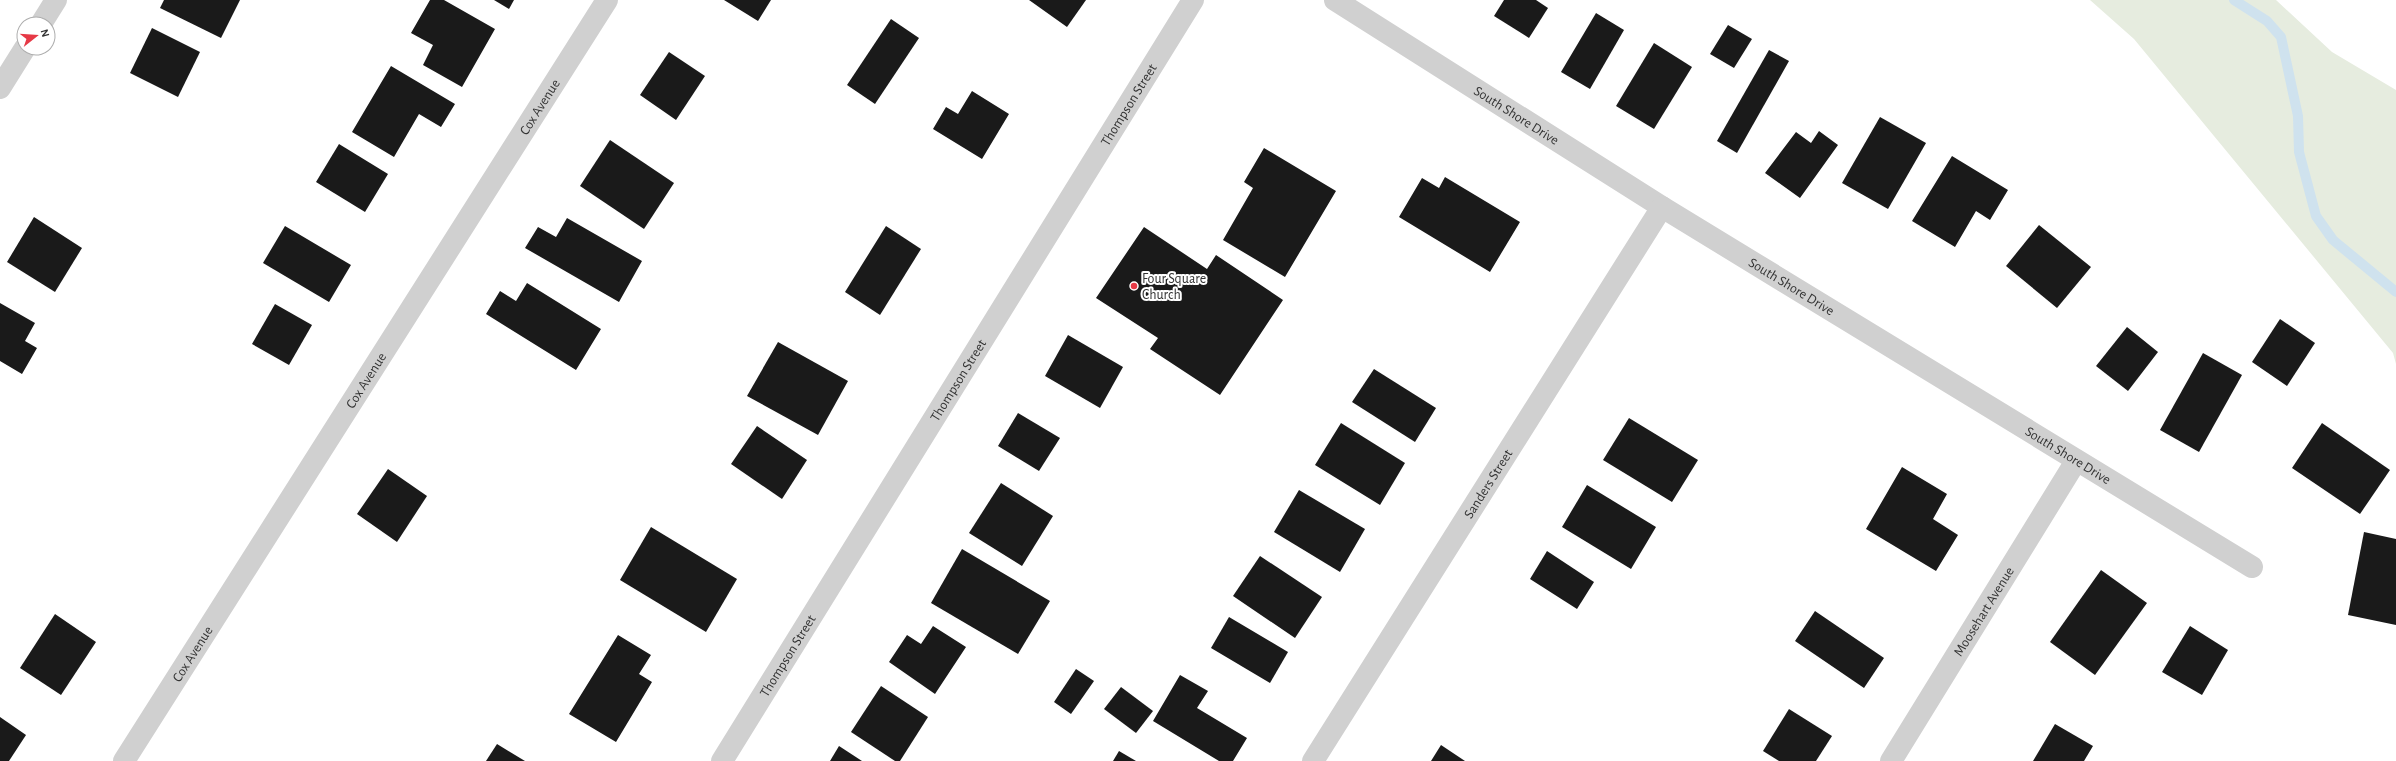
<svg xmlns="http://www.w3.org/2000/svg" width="2396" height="761" font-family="'Alegreya Sans',sans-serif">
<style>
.green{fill:#e6ecdf}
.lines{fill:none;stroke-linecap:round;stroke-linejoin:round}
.stream{stroke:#cfe2ee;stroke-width:10}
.building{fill:#1a1a1a}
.street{stroke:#d0d0d0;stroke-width:22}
.poi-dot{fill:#e63946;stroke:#fff;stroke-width:1.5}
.labels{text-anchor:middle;stroke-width:4;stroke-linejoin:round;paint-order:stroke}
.street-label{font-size:14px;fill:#333;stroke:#fff}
.poi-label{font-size:14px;fill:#333;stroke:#fff;text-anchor:start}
</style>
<rect width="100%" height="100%" fill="#fff"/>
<polygon class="green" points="2090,0 2276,0 2332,52 2396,90 2396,364 2393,353 2134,39"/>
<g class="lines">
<polyline class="stream" points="2234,0 2267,21 2281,37 2298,116 2299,152 2316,216 2333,240 2396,292"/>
</g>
<g class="building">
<polygon points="164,0 240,0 221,38 160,8"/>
<polygon points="430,0 444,0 495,29 462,87 423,65 433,45 411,33"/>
<polygon points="494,0 514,0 509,9"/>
<polygon points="724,0 771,0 758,21"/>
<polygon points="1029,0 1086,0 1067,27"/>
<polygon points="1504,0 1536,0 1548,8 1529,38 1494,16"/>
<polygon points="1596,13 1624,30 1590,89 1561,72"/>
<polygon points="891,19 919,38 875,104 847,85"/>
<polygon points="1728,25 1752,39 1734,68 1710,54"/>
<polygon points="152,28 200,52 178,97 130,73"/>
<polygon points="1654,43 1692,67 1654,129 1616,106"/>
<polygon points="1769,50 1789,61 1737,153 1717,141"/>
<polygon points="669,52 705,76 676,120 640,95"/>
<polygon points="391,66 455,104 441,127 419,114 394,157 352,132"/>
<polygon points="972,91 1009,114 982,159 933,129 946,107 958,114"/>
<polygon points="1880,117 1926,143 1888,209 1842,183"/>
<polygon points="1819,131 1838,145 1800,198 1765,173 1796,132 1811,143"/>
<polygon points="610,140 674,183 644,229 580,186"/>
<polygon points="339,144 388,174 365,212 316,182"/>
<polygon points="1264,148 1336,191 1285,277 1223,240 1253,188 1244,182"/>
<polygon points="1952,156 2008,190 1990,220 1976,211 1955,247 1912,221"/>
<polygon points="1445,177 1520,222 1490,272 1399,217 1422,178 1439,188"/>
<polygon points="34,217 82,248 55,292 7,262"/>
<polygon points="567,218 642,261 619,302 525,248 538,227 556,237"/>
<polygon points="2039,225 2091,267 2057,308 2006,266"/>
<polygon points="285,226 351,265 329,302 263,263"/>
<polygon points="886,226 921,249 880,315 845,292"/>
<polygon points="1144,227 1207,269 1216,255 1283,300 1220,395 1150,349 1158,338 1096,298"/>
<polygon points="527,283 601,329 576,370 486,314 500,291 516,301"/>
<polygon points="0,303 35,323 25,341 37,348 22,374 0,361"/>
<polygon points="275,304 312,325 289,365 252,344"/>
<polygon points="2280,319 2315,343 2287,386 2252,362"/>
<polygon points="2127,327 2158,352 2128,391 2096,366"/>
<polygon points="1068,335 1123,367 1100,408 1045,376"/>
<polygon points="778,342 848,381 818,435 747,396"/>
<polygon points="2203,353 2242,375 2199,452 2160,430"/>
<polygon points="1374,369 1436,408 1415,442 1352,402"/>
<polygon points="1018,413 1060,438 1039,471 998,446"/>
<polygon points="1629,418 1698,460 1672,502 1603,460"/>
<polygon points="1341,423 1405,463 1380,505 1315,465"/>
<polygon points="2322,423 2390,470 2360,514 2292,468"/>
<polygon points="757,426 807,460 782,499 731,464"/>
<polygon points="1902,467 1947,494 1933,519 1958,535 1936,571 1866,529"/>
<polygon points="388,469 427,496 397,542 357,514"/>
<polygon points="1001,483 1053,516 1022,566 969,533"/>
<polygon points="1587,485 1656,527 1631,569 1562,527"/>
<polygon points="1299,490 1365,529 1340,572 1274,532"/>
<polygon points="651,527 737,579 706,632 620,580"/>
<polygon points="2364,532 2396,539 2396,625 2348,615"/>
<polygon points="962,549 1050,601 1018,654 931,603"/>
<polygon points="1547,551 1594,582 1577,609 1530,579"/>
<polygon points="1260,556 1322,597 1295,638 1233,596"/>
<polygon points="2101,570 2147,603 2095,675 2050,642"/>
<polygon points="1815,611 1884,658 1864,688 1795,641"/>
<polygon points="55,614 96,642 61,695 20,668"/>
<polygon points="1229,617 1288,652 1270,683 1211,648"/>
<polygon points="933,626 966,647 935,694 889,662 907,635 921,644"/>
<polygon points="2190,626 2228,650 2202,695 2162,672"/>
<polygon points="618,635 651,655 639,674 652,682 616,742 569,714"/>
<polygon points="1076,669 1094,681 1071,714 1054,702"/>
<polygon points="1180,675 1208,691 1197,708 1247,738 1233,761 1219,761 1153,721"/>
<polygon points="881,686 928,717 900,761 895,761 851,732"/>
<polygon points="1121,687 1153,711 1136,733 1104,709"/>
<polygon points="1789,709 1832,736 1816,761 1779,761 1763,751"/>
<polygon points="0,717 26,735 9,761 0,761"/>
<polygon points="2055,724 2093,746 2084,761 2033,761"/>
<polygon points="497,744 525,761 486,761"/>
<polygon points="1441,745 1465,761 1431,761"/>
<polygon points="839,746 862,761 830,761"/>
<polygon points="1119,751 1136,761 1113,761"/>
</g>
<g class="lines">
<g class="street">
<path id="s1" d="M1335,0L1662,207L2252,567"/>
<polyline points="41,24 56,0"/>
<polyline points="0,88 25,48"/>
<path id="s2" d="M124,761L607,0"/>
<path id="s3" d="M722,761L1193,0"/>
<path id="s4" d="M1313,761L1662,207"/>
<path id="s5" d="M1891,761L2076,461"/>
</g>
</g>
<circle class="poi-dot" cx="1134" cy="286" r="4"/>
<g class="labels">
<g class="street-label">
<text dy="5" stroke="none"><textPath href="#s3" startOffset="772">Thompson Street</textPath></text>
<text dy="5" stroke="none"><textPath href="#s2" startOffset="775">Cox Avenue</textPath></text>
<text dy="5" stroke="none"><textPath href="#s1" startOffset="215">South Shore Drive</textPath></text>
<text dy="5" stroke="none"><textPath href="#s1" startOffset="539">South Shore Drive</textPath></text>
<text dy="5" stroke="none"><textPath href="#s2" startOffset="451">Cox Avenue</textPath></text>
<text dy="5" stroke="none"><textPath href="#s3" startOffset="448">Thompson Street</textPath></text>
<text dy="5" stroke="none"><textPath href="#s1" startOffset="863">South Shore Drive</textPath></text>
<text dy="5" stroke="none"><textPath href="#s4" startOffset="328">Sanders Street</textPath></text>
<text dy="5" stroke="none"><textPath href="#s5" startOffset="176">Moosehart Avenue</textPath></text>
<text dy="5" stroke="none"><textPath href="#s2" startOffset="127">Cox Avenue</textPath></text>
<text dy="5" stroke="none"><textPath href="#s3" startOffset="124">Thompson Street</textPath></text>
</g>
<g class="poi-label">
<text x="1142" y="283">Four Square<tspan x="1142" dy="16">Church</tspan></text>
</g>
</g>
<g transform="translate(36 36) rotate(73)"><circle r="19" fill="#ffffff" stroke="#adadad"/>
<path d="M0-3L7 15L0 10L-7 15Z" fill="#e63946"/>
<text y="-6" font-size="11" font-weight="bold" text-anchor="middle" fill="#333333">N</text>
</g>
</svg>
